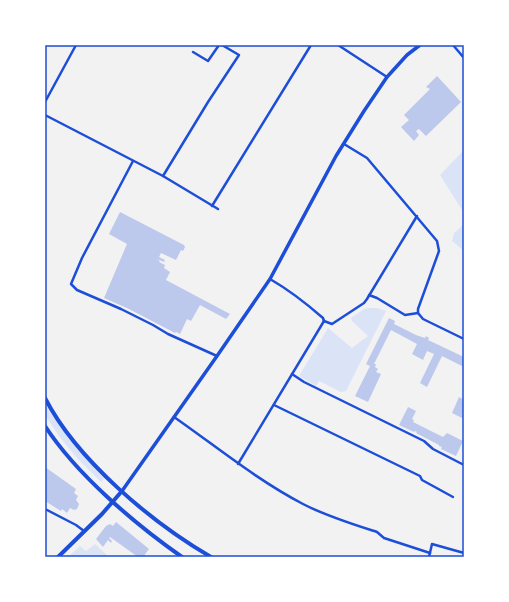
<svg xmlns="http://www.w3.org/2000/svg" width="509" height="602" font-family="'Alegreya Sans',sans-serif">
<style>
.green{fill:#dbe4f7}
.building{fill:#bdc9ec}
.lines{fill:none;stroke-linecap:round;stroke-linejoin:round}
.minor{stroke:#1d4ed8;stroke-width:2.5}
.tertiary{stroke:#1d4ed8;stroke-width:3.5}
.primary{stroke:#1d4ed8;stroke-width:4}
.neatline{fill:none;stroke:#1d4ed8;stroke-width:1.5}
</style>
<rect width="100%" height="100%" fill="#f2f2f2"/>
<g class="green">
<polygon points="464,150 464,213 440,175"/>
<polygon points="464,224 464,251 452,241 454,233"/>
<polygon points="368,308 377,308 386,311 346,391 341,392 319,381 316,386 299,376 328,328 352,348 368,336 352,321 351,318 364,309"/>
<polygon points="45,405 71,442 104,479 101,482 76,457 59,436 45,415"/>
<polygon points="95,544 109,557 68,557 80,546 86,551"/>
</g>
<g class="building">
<polygon points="437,76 461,102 426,136 419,129 416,131 419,135 414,141 401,127 409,120 404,115 430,89 426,87"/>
<polygon points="120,212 184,245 185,247 183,251 181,250 176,260 161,253 159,257 165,260 164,262 157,259 160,261 159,262 165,265 164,268 170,272 166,280 230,314 226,319 200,305 191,321 187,319 180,334 176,332 175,333 129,309 104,298 127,244 109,234"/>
<polygon points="389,318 395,321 394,324 416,335 425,338 426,336 429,338 428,340 464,357 464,367 442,356 427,387 420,383 434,354 427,351 423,360 412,354 417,344 391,330 374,364 376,364 375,367 378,369 376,372 381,374 368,402 355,396 370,366 366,364"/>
<polygon points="459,397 464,400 464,419 452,413"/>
<polygon points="408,407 416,411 412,419 414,420 413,422 443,437 447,433 463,441 456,456 441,449 442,447 439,446 439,445 416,433 417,432 415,431 414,432 399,425"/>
<polygon points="45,467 76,489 74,493 78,496 76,500 79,504 77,509 74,510 70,508 67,513 62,509 61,511 45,501"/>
<polygon points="116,522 149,549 143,557 138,557 110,537 109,538 112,541 111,543 108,540 103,547 96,539 106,526 110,524 113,526"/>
</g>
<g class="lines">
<g class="minor">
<polyline points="338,45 387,77"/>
<polyline points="453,45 464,58"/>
<polyline points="193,52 208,61 219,45"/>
<polyline points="45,102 76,45"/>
<polyline points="45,115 163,176 218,209"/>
<polyline points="344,144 367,158 437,241 439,251 418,309 418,313 423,319 464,339"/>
<polyline points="133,161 82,258 71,284 77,290 121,309 153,325 168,334 217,356"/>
<polyline points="163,176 208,102 239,55 222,45"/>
<polyline points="212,206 311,45"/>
<path d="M270,279C289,290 307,304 323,318L324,321"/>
<polyline points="369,295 377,298 405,315 418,313"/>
<polyline points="324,321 332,324 364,303 367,299 417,216"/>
<polyline points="292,374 304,382 424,441 433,449 464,465"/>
<polyline points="274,405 420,476 422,480 453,497"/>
<path d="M174,417C217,447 257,480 303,504C326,516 352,524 377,532L384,538L430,553"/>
<polyline points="238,464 324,321"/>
<polyline points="45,509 76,525 84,531"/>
<polyline points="429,557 432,544 464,553"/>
</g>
<polyline class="tertiary" points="122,491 217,356 270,279 336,156 364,111 387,77 407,55 420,45"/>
<g class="primary">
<path d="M45,398C77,460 151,522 211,557"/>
<path d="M45,426C77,475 135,524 182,557"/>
<polyline points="58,557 102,514 122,491"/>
</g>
</g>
<rect width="509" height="602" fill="none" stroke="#ffffff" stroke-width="92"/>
<rect x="46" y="46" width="417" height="510" class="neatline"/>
</svg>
